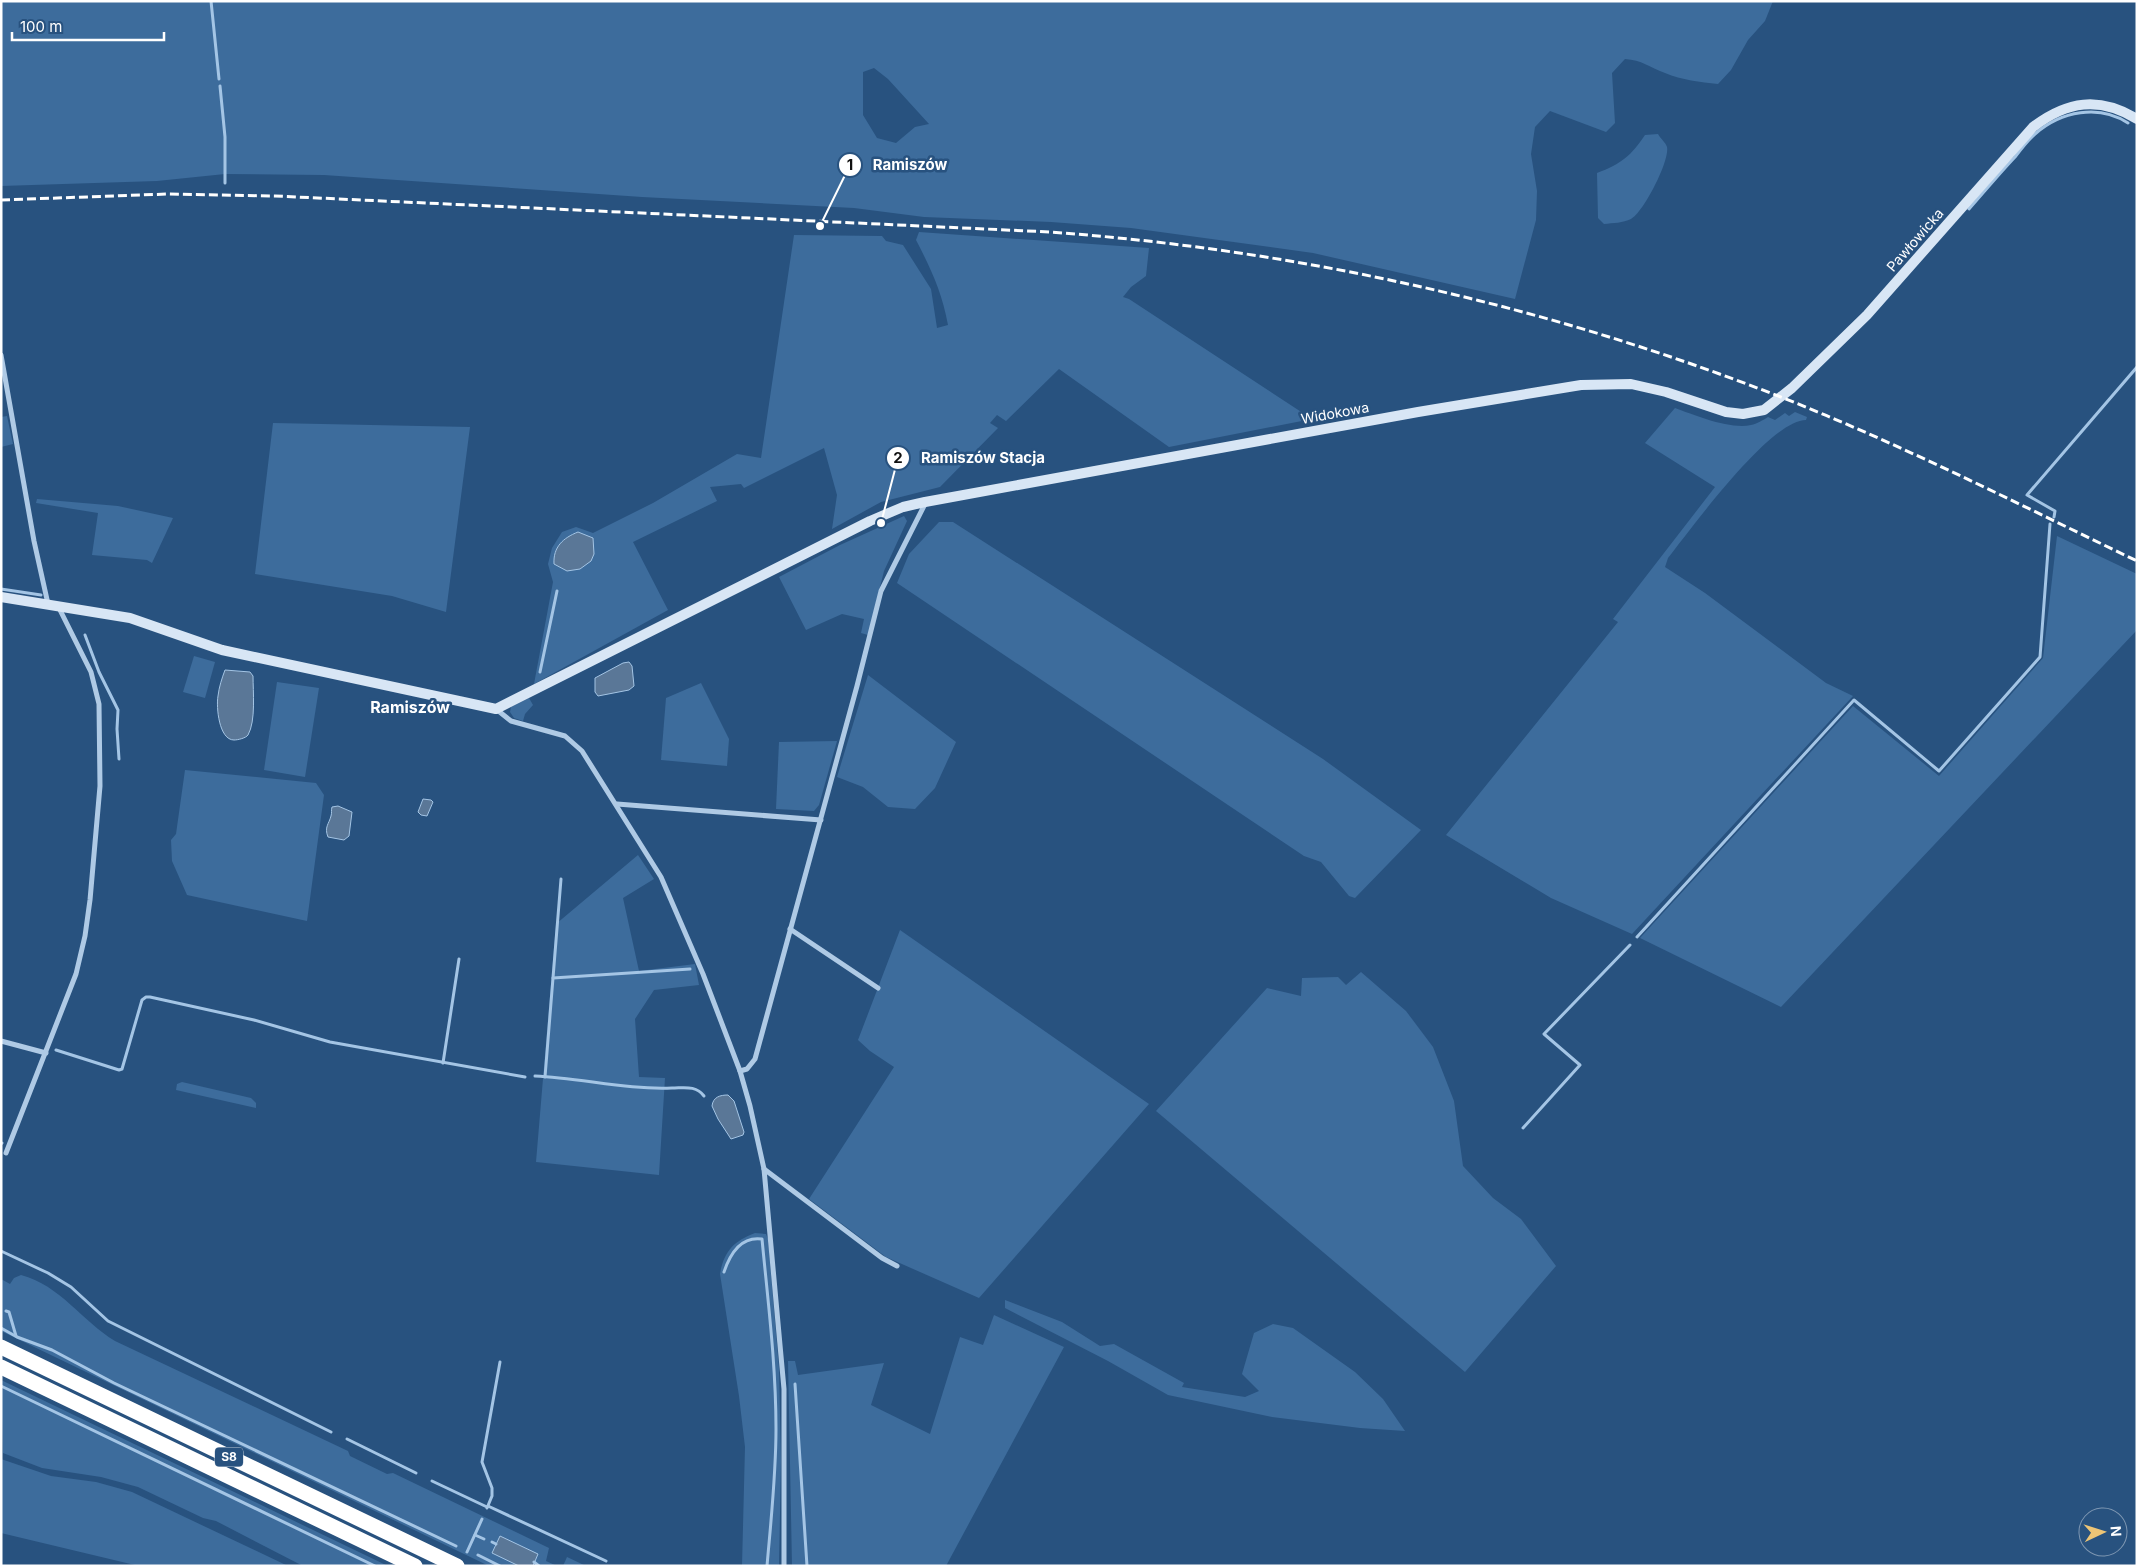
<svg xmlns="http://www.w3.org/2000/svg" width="2138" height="1567" font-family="Inter,sans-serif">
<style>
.green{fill:#3d6c9c;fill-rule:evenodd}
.water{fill:#5a7797;stroke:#a4c5e5}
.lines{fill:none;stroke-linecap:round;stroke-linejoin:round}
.stream{stroke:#a4c5e5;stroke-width:3}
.street{stroke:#afcae5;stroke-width:5}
.secondary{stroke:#d8e6f5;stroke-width:10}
.highway{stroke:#fff;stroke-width:15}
.rail{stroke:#fff;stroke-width:3;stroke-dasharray:9 4;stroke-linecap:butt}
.labels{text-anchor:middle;stroke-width:5;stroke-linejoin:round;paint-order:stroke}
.shield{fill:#28527f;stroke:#becbd9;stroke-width:1}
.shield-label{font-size:12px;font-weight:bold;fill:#fff}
.street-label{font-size:14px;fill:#fff;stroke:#28527f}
.quarter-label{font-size:16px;font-weight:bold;fill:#fff;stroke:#28527f}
.leader{fill:none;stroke:#fff;stroke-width:2}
.callout-dot{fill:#fff;stroke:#28527f;stroke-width:2}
.mark-label{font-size:15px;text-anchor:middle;font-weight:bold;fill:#111}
.callout-label{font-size:15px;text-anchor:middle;font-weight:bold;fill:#fff;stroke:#28527f;stroke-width:5;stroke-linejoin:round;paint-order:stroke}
</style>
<rect width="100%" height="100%" fill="#28527f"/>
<g class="green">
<path d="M1,1H1773L1765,21L1748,40L1731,70L1718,84C1700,82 1682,80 1665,73C1649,67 1642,60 1625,59L1612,73L1615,123L1606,132L1550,111L1535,127L1531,154L1537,191L1536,220L1515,299L1313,253L1131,228L1051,222L924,217L854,208L642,197L324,175L225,174L157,181L1,186ZM874,68L888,79L929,124L915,127L896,143L877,138L863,115V72Z"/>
<path d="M1658,134C1660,138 1666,143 1667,147C1670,161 1643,213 1631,219C1623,223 1613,223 1604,224L1598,218L1597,173C1621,164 1631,156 1645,135Z"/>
<path d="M919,232L1149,248L1146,276L1131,287L1123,297L1129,299L1312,419L1169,447L1059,369L1006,421L997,415L990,423L998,428L940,487L881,502L832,529L837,495L824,448L744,488L741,484L710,487L717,501L633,542L668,610L534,684L553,582L548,564L552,548L562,532L576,527L593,533L653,503L737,454L761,458L794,235L882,236L886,241L903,245L931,289L937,328L948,325C942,292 931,269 916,240Z"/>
<path d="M1675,408C1694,415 1731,430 1751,425C1757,424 1763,420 1768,417L1775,420L1785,413L1789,416L1795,412L1807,417L1806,420C1770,420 1691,529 1668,558L1665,567L1705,593L1826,683L1853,696L1632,934L1551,898L1446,835L1618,622L1613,619L1715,487L1645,443Z"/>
<polygon points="7,416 13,444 1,447 1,417"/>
<polygon points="273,423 470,427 446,612 392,596 255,574"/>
<polygon points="37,499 118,506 173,518 152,563 147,560 92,555 98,513 36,503"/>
<polygon points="904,516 907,521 884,571 868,635 861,633 864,619 842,614 806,630 779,577 840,545"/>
<polygon points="939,522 953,522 1323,759 1421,830 1355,898 1349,896 1321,862 1304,856 897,583 909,554"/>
<polygon points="2057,536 2137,574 2137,630 1781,1007 1640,938 1853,706 1939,776 2043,658"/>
<polygon points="194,656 215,662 205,698 183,692"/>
<polygon points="868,675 956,742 935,788 915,809 888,807 863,787 837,777"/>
<polygon points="277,682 319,688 305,777 264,770"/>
<polygon points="701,683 729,739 727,766 661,760 666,698"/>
<polygon points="529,698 533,705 525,714 523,721 514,718 510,712 511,707"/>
<polygon points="837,741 819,805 814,811 776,809 779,742"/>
<polygon points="185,770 316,783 324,795 307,921 187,895 172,861 171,840 176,834"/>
<polygon points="638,855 654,879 623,898 639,971 695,964 699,985 654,990 635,1019 639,1077 665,1078 659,1175 536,1162 556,924"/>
<polygon points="900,930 1149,1104 979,1298 886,1257 809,1199 894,1067 870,1051 858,1040"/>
<polygon points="1361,972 1406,1011 1433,1047 1454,1101 1463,1166 1493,1198 1521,1219 1556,1266 1465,1372 1156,1111 1267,988 1301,996 1302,978 1338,977 1346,985"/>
<polygon points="182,1082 251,1098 256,1103 256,1108 176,1090 177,1084"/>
<path d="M755,1233L766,1234L768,1239L779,1368L781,1461L779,1566H742L745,1447L739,1396L720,1274C724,1251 734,1241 755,1233Z"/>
<path d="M21,1275C60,1285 83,1322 115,1341L348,1451L350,1456L387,1474L393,1473L549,1548L546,1561L557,1566H489L1,1331V1279L10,1284L14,1278Z"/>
<polygon points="1005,1300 1062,1322 1100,1346 1114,1344 1184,1383 1182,1387 1245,1397 1259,1391 1242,1374 1254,1333 1273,1324 1293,1328 1355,1372 1383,1399 1405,1431 1360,1428 1272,1417 1168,1395 1108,1361 1005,1308"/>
<polygon points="994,1315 1064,1347 946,1566 792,1566 788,1361 795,1361 798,1375 884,1363 871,1405 930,1434 960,1337 983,1345"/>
<polygon points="1,1380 388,1566 303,1566 216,1521 203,1518 138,1487 101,1477 42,1468 3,1453"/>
<polygon points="1,1459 51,1476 96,1482 132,1492 288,1566 139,1566 1,1533"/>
<polygon points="567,1557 586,1566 563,1566"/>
</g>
<g class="water">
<path d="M578,532L593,538L594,554L591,561L580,569L567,571L554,564C553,547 563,538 578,532Z"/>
<polygon points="629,662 632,666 634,686 629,690 598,696 595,692 595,678 623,663"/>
<path d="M225,670L250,672L253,676C253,691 256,721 248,735C246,738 238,740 234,740C219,740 216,707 218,696C219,687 222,678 225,670Z"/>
<polygon points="423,799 431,800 433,802 427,816 421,815 418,812"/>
<path d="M338,806L352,812L349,836L344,840L328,837C324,827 329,824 331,816C332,813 331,810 332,807Z"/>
<path d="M728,1095L734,1101L744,1132L743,1135L731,1139L718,1119L712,1106C713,1097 720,1095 728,1095Z"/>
<polygon points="500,1536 538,1554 533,1566 519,1566 492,1553"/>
</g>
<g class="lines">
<g class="stream">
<polyline points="211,1 219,79"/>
<polyline points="220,86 225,137 225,183"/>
<path d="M1969,209C1984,192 1999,174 2015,157C2021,149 2028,140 2035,134C2061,111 2099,104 2128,123"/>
<polyline points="2054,517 2055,511 2027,495 2137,367"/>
<polyline points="1,589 41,595"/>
<polyline points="85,635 99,672 118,710 117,729 119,759"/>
<polyline points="540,672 557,591"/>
<polyline points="1637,937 1854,700 1939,771 2040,657 2050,524"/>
<polyline points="553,978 690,969"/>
<polyline points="56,1050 119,1070 122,1069 142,1000 146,997 150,997 254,1020 330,1042 525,1077"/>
<polyline points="443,1063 459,959"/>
<path d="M535,1076C581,1078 627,1090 672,1088C684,1088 696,1085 704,1096"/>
<polyline points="545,1077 561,879"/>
<polyline points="1523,1128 1580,1065 1544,1034 1630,945"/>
<polyline points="1,1144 2,1143"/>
<polyline points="1,1251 48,1273 71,1287 108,1321 331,1432"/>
<path d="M724,1272C730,1254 741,1236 762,1239C768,1302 776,1365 776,1429C776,1475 771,1520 767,1566"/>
<polyline points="6,1311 9,1312 16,1336"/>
<polyline points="1,1328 17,1337 52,1350 114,1383 456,1546"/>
<polyline points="795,1384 807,1566"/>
<polyline points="1,1386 375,1566"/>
<polyline points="347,1439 416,1473"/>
<polyline points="432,1481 487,1507"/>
<polyline points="488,1506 606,1561"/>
<polyline points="487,1508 492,1496 492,1488 482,1462 500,1362"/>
<polyline points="475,1535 484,1539"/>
<polyline points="492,1542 496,1544"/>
<polyline points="467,1552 482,1519"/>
<polyline points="478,1555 500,1566"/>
<polyline points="534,1562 539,1566"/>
</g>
<g class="street">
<polyline points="1,355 34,541 48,604"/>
<polyline points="496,709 511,721 565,736 582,751 661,877 703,974 740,1071 750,1106 764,1169 784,1389 784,1566"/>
<polyline points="617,804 821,820"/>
<polyline points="790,929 878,988"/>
<polyline points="1,1041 46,1053"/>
<polyline points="740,1071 747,1069 755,1059 857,686 881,591 926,502"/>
<polyline points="6,1153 76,974 85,936 90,900 100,786 99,704 91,672 58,606"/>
<polyline points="764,1169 882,1258 897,1266"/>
</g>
<path class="secondary" d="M1,597L130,618L222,650L496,709L870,521L903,507L925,502L1418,412L1581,385L1631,384L1666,392L1726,412L1743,414L1764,410L1792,388L1867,315L2033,127C2067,101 2099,96 2137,119"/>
<g class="highway">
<polyline points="1,1347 457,1566"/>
<polyline points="1,1367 415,1566"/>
</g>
<path class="rail" d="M1,200L168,194L275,196L1050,232C1294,250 1532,302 1760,389C1889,438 2012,501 2137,561"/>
</g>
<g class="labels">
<rect class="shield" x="215" y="1447.5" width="28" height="19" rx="4"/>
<g class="shield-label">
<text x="229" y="1461">S8</text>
</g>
<g class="street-label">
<text transform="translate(1915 240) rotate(-49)" y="5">Pawłowicka</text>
<text transform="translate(1335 413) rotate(-10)" y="5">Widokowa</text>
</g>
<g class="quarter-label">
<text x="410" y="713">Ramiszów</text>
</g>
</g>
<path class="leader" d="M820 226L850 165M881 523L898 458"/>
<g class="callout-dot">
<circle cx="820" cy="226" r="5"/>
<circle cx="881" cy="523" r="5"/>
<circle cx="850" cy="165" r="12"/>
<circle cx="898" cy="458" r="12"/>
</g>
<g class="mark-label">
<text x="850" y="170">1</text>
<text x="898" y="463">2</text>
</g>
<g class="callout-label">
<text x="910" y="170">Ramiszów</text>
<text x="983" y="463">Ramiszów Stacja</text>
</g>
<rect width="2138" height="1567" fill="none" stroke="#ffffff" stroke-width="5"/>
<g transform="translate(2103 1532) rotate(86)"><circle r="24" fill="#28527f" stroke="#7e97b2"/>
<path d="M0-4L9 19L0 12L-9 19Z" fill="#edc576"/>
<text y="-8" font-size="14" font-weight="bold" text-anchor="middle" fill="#ffffff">N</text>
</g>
<path d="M12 32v8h152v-8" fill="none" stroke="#ffffff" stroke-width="2.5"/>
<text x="20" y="32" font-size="15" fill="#ffffff" stroke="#28527f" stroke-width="4" paint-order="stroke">100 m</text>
</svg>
